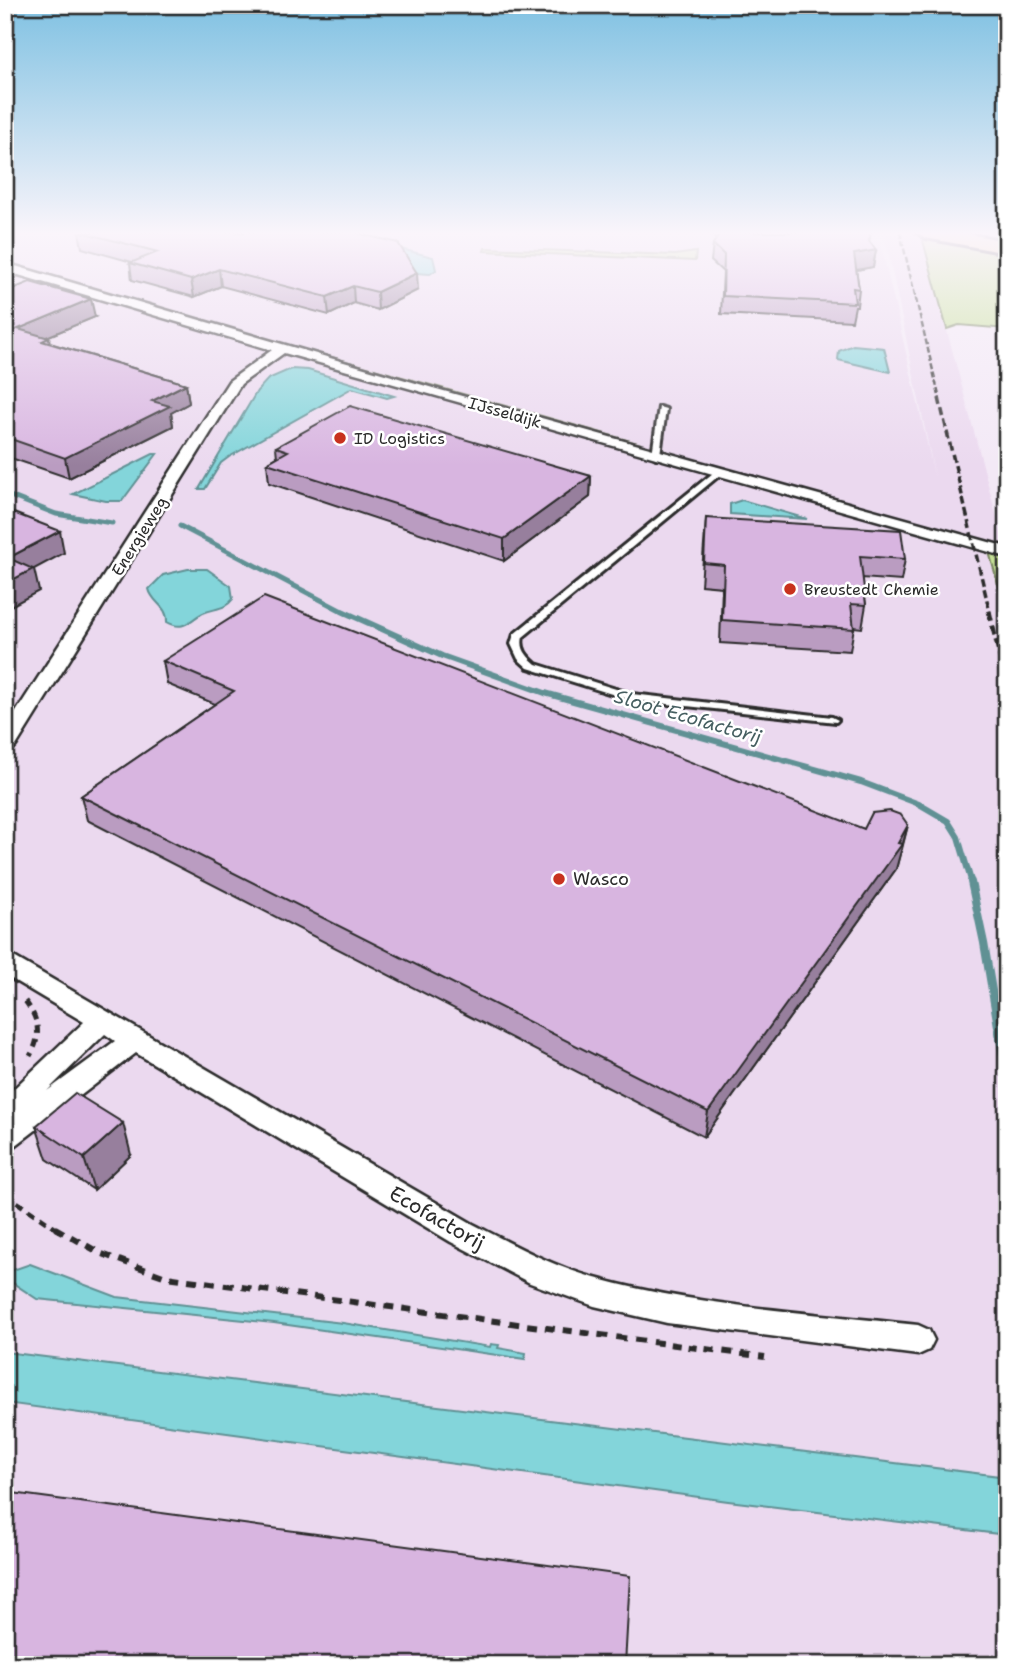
<svg xmlns="http://www.w3.org/2000/svg" width="1012" height="1670" font-family="'Shantell Sans',sans-serif">
<style>
.built{fill:#ebd9ef}
.green{fill:#c5e096;stroke:#788660;stroke-width:2}
.water{fill:#83d5da;stroke:#609194;stroke-width:2}
.lines{fill:none;stroke-linecap:round;stroke-linejoin:round}
.stream-far2{stroke:#609194;stroke-width:5}
.stream-far1{stroke:#609194;stroke-width:6}
.stream{stroke:#609194;stroke-width:8}
.service-casing{stroke:#2b2b2b;stroke-width:6}
.minor-casing{stroke:#2b2b2b;stroke-width:5}
.motorway-casing{stroke:#2b2b2b;stroke-width:6}
.path-far1{stroke:#2b2b2b;stroke-width:5;stroke-dasharray:8 6;stroke-linecap:butt}
.path{stroke:#2b2b2b;stroke-width:6;stroke-dasharray:10 8;stroke-linecap:butt}
.service{fill:#fff;fill-rule:evenodd}
.minor{fill:#fff;fill-rule:evenodd}
.motorway{fill:#f9deab;fill-rule:evenodd}
.rail-far2{stroke:#2b2b2b;stroke-width:2.5;stroke-dasharray:6 2.5;stroke-linecap:butt}
.rail-far1{stroke:#2b2b2b;stroke-width:3.5;stroke-dasharray:8 3.5;stroke-linecap:butt}
.rail{stroke:#2b2b2b;stroke-width:5;stroke-dasharray:10 5;stroke-linecap:butt}
.wall{fill:#ba9cc1;stroke:#2b2b2b;stroke-width:2}
.shaded-wall{fill:#977f9d;stroke:#2b2b2b;stroke-width:2}
.building{fill:#d8b5e0;stroke:#2b2b2b;stroke-width:2}
.poi-dot{fill:#c8321e;stroke:#fff;stroke-width:2.5}
.labels{text-anchor:middle;stroke-width:5;stroke-linejoin:round;paint-order:stroke}
.far-street-label{font-size:16px;fill:#2b2b2b;stroke:#fff}
.far-poi-label{font-size:16px;fill:#2b2b2b;stroke:#fff;text-anchor:start}
.poi-label{font-size:18px;fill:#2b2b2b;stroke:#fff;text-anchor:start}
.water-label{font-size:19px;font-style:italic;fill:#455e60;stroke:#fff}
.near-street-label{font-size:21px;fill:#2b2b2b;stroke:#fff}
</style>
<rect width="100%" height="100%" fill="#f3e9f6"/>
<filter id="ink" filterUnits="userSpaceOnUse"><feTurbulence type="fractalNoise" baseFrequency=".0143" numOctaves="2"/><feDisplacementMap in="SourceGraphic" scale="14" xChannelSelector="R" yChannelSelector="G"/><feConvolveMatrix kernelMatrix="1 2 1 2 8 2 1 2 1" color-interpolation-filters="sRGB"/></filter>
<g filter="url(#ink)">
<polygon class="built" points="5,232 840,232 880,241 935,477 884,232 922,237 1005,548 976,541 978,549 989,552 1007,615 1007,1665 5,1665"/>
<g class="green">
<polygon points="922,237 1007,254 1007,329 959,325 947,329"/>
<polygon points="485,248 675,255 696,252 695,261 484,251"/>
<polygon points="310,351 641,444 307,352"/>
<polygon points="989,552 1007,560 1007,615"/>
</g>
<g class="water">
<polygon points="333,232 433,257 436,270 430,274 416,273"/>
<polygon points="853,345 884,348 890,372 838,360 839,351"/>
<polygon points="291,369 308,370 394,396 387,398 352,388 229,457 221,463 205,489 199,489 257,391 268,379"/>
<polygon points="153,454 157,454 122,501 106,501 73,494"/>
<polygon points="742,500 807,519 730,514 730,504"/>
<path d="M188,569H207L231,586L233,599C225,610 215,608 203,613C189,620 185,632 167,622C168,606 152,603 149,589L163,575Z"/>
<polygon points="30,1264 117,1297 343,1323 490,1347 491,1344 499,1345 498,1348 526,1353 525,1359 274,1323 37,1299 7,1279 10,1271"/>
<polygon points="5,1352 1007,1477 1007,1535 728,1501 5,1403"/>
</g>
<g class="lines">
<g class="stream-far2">
<polyline points="5,494 56,514 112,523"/>
<polyline points="180,526 346,613"/>
</g>
<polyline class="stream-far1" points="342,611 442,656 545,693 861,782 919,804 948,821 958,837 972,884"/>
<polyline class="stream" points="971,882 984,943 1007,1080"/>
<g class="service-casing">
<g id="service">
<polygon points="659,407 666,409 660,455 656,458 652,455"/>
<path d="M718,469L721,470V474L523,637C520,649 527,656 536,664L632,694L832,717L838,720L836,722L631,700L528,668L518,659L511,644L514,634Z"/>
</g>
</g>
<g class="minor-casing">
<g id="minor">
<polygon points="5,263 433,388 1007,547 1007,557 284,353 241,384 16,746 12,750 5,752 5,729 229,381 272,350 5,271"/>
<path d="M5,954L14,957L473,1224C512,1244 552,1266 595,1278C695,1306 814,1313 918,1325L929,1330L934,1340L929,1350L918,1355L667,1323L594,1306L530,1283L451,1242L136,1053L15,1146L5,1149V1097L84,1022L5,975ZM105,1034L115,1041L47,1091Z"/>
</g>
</g>
<g class="motorway-casing">
<polygon id="motorway" points="916,232 958,232 1007,241 1007,253 926,238"/>
</g>
<g class="path-far1">
<path d="M25,1001C39,1019 42,1036 30,1056"/>
<polyline points="5,1194 58,1230"/>
</g>
<polyline class="path" points="55,1228 102,1254 166,1277 765,1357"/>
<use href="#service" class="service"/>
<use href="#minor" class="minor"/>
<use href="#motorway" class="motorway"/>
<polyline class="rail-far2" points="900,232 940,400"/>
<polyline class="rail-far1" points="939,398 990,613"/>
<polyline class="rail" points="989,611 1007,686"/>
</g>
<g class="wall">
<polygon points="79,232 353,232 418,290 378,310 354,303 329,315 221,286 194,297 132,280 130,263 132,262 82,248"/>
<polygon points="709,232 871,232 869,241 876,250 873,267 856,270 859,289 857,306 855,306 852,321 721,314 723,272 711,261 713,244 716,239"/>
<polygon points="5,292 95,317 46,337 49,338 50,343 186,384 189,403 171,413 173,426 69,478 5,456"/>
<polygon points="276,447 591,476 590,497 504,561 269,483 267,463 277,457"/>
<polygon points="706,518 905,559 901,581 862,578 866,605 862,628 854,627 850,651 720,643 722,587 701,585"/>
<polygon points="163,661 864,829 908,825 902,849 900,853 896,869 704,1137 87,820 81,796 215,704 167,684"/>
<polygon points="36,1126 131,1155 94,1190 47,1159"/>
</g>
<g class="shaded-wall">
<polygon points="876,250 873,267 851,271 854,254"/>
<polygon points="219,269 221,286 194,297 191,280"/>
<polygon points="417,273 418,290 378,310 377,292"/>
<polygon points="353,286 354,303 329,315 327,297"/>
<polygon points="91,299 95,317 22,347 18,329"/>
<polygon points="186,384 189,403 171,413 173,426 69,478 65,458 152,401"/>
<polygon points="591,476 590,497 504,561 504,539"/>
<polygon points="60,531 64,553 34,569 39,591 5,609 5,584 8,558"/>
<polygon points="908,825 896,869 704,1137 708,1112 898,843"/>
<polygon points="123,1123 131,1155 94,1190 84,1158"/>
</g>
<g class="building">
<polygon points="81,232 353,232 398,243 417,273 377,292 353,286 327,297 219,269 191,280 130,263 158,252"/>
<polygon points="721,232 871,232 869,241 876,250 854,254 859,289 853,288 855,303 723,296 724,255 713,244"/>
<polygon points="30,282 91,299 18,329 49,338 42,341 186,384 152,401 170,406 65,458 5,437 5,292"/>
<polygon points="350,406 591,476 504,539 267,463 288,451 276,447"/>
<polygon points="6,510 60,531 8,558 33,569 5,584 5,511"/>
<polygon points="706,518 901,530 905,559 860,556 866,605 851,604 854,629 722,620 724,565 704,563"/>
<polygon points="264,597 864,829 872,813 890,811 901,815 908,825 898,843 902,844 708,1112 81,796 234,691 163,661"/>
<polygon points="75,1093 123,1123 84,1158 36,1126"/>
<polygon points="5,1492 630,1576 625,1665 5,1665"/>
</g>
</g>
<linearGradient id="sky" x2="0" y2="1"><stop stop-color="#7fc1e2"/><stop offset="0.5" stop-color="#faf5fb"/><stop offset="1" stop-color="#faf5fb" stop-opacity="0"/></linearGradient>
<rect width="1012" height="466" fill="url(#sky)"/>
<g class="poi-dot">
<circle cx="340" cy="438" r="7"/>
<circle cx="790" cy="589" r="7"/>
<circle cx="559" cy="879" r="7"/>
</g>
<g class="labels">
<g class="far-street-label">
<text transform="translate(505 412) rotate(16)" y="6">IJsseldijk</text>
<text transform="translate(139 536) rotate(-58)" y="6">Energieweg</text>
</g>
<g class="far-poi-label">
<text x="354" y="444">ID Logistics</text>
<text x="804" y="595">Breustedt Chemie</text>
</g>
<g class="poi-label">
<text x="573" y="885">Wasco</text>
</g>
<g class="water-label">
<text transform="translate(688 716) rotate(16)" y="7">Sloot Ecofactorij</text>
</g>
<g class="near-street-label">
<text transform="translate(437 1218) rotate(30)" y="7">Ecofactorij</text>
</g>
</g>
<rect width="1012" height="1670" fill="none" stroke="#fff" stroke-width="28"/>
<rect x="14" y="14" width="984" height="1642" fill="none" stroke="#2b2b2b" stroke-width="2.5" filter="url(#ink)"/>
</svg>
